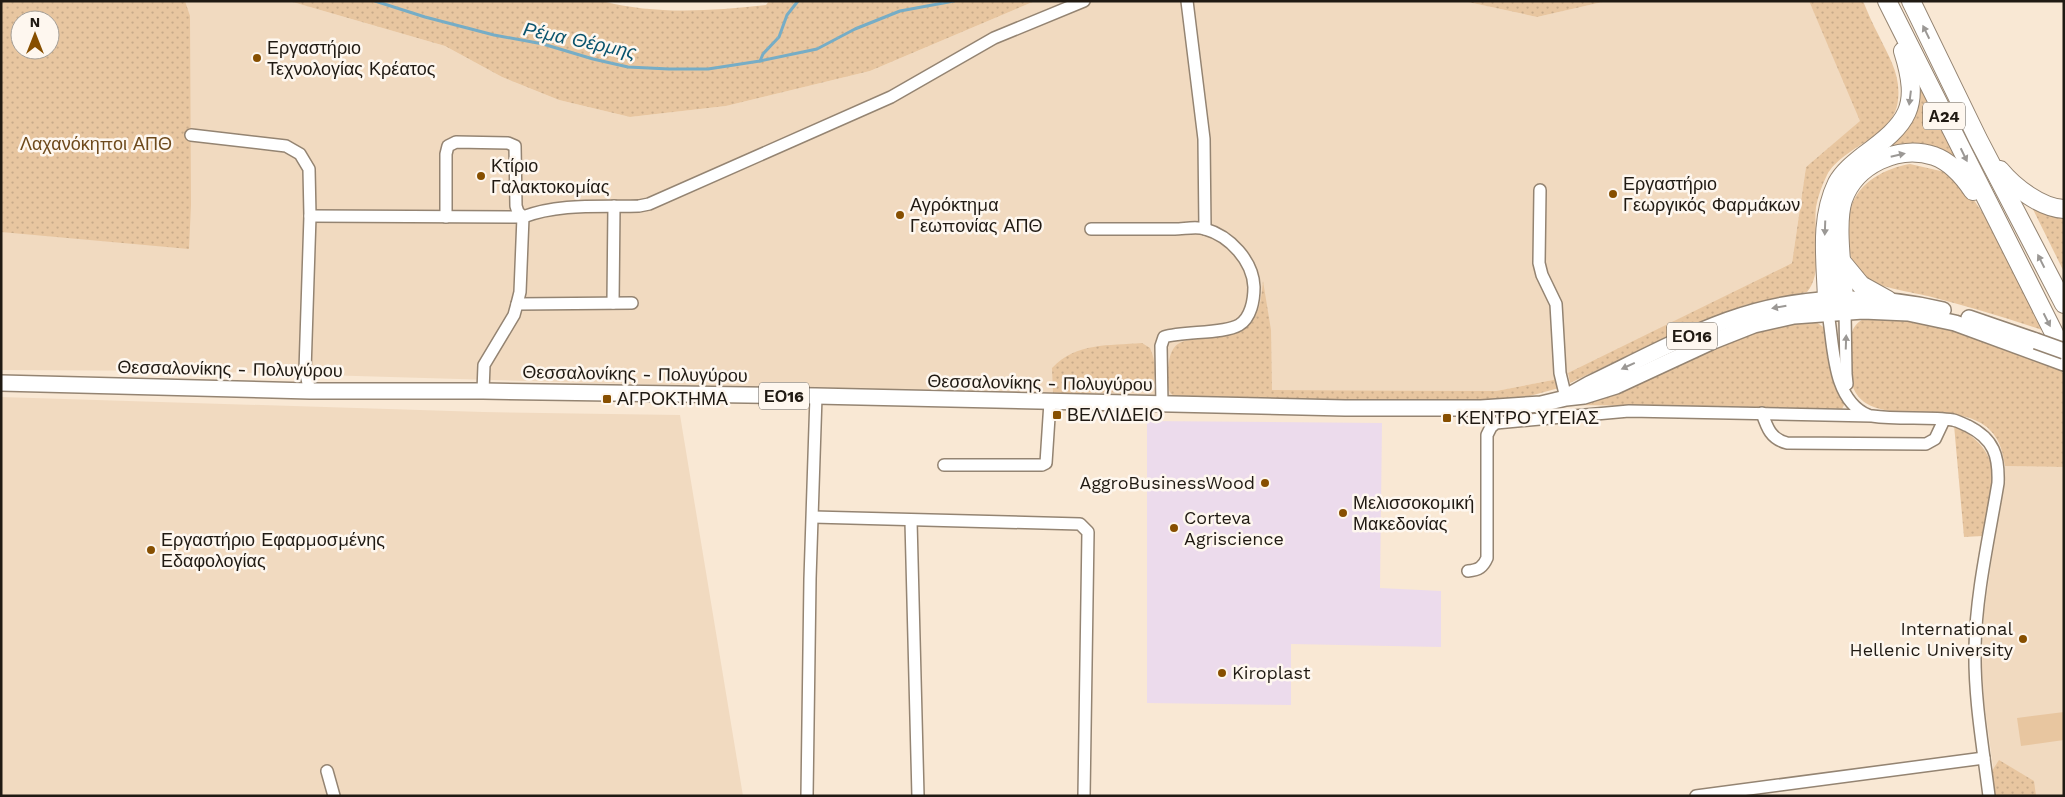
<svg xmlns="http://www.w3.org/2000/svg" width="2065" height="797" font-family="'Work Sans',sans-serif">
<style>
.commercial{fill:#ecdbec}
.built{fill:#f1dac0;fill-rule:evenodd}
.grass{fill:url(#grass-dots);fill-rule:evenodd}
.park{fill:#e8c6a0}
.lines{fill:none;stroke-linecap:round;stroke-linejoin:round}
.stream{stroke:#76adc6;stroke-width:3}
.minor-casing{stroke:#948472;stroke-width:14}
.major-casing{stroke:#948472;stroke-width:18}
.highway-casing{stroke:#948472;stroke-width:20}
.minor{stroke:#fff;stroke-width:11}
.major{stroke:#fff;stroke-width:15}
.highway{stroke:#fff;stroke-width:18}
.major-bridge-casing{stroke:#948472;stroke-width:18;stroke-linecap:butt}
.major-bridge{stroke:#fff;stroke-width:15}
.oneway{fill:#9b9895}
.poi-dot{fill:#874f00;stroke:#fef7ef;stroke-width:2}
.labels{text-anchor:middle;stroke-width:5;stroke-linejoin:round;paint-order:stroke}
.shield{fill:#fef7ef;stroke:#635c55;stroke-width:1}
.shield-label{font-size:16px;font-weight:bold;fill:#201a13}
.poi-label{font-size:18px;fill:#201a13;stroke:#fef7ef;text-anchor:start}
.park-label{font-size:18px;fill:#6e4a1c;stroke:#fef7ef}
.street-label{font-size:18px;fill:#201a13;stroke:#fef7ef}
.water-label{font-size:19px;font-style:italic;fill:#0a546e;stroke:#fef7ef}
</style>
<defs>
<pattern id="grass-dots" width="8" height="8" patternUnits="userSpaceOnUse" patternTransform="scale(1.25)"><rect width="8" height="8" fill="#e8c6a0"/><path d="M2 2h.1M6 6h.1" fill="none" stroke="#c7aa89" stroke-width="1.8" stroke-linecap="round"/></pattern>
</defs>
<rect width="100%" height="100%" fill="#f9e8d4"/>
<polygon class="commercial" points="1147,421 1382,423 1380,588 1441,591 1441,647 1291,644 1291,705 1147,703"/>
<g class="built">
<path d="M1,1H289L445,46L502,77L559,100L630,117L726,106L870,71L1035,1H1463L1537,17L1607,1H1809L1861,121L1806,167L1792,263L1558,379L1496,391L1272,390L1167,400L185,371L1,370ZM20,20H50V50H20Z"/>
<polygon points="1,397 483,412 680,415 743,796 1,796"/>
<polygon points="2005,466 2064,467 2064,796 1997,796 1984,701 1982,666 1984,613"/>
</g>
<g class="grass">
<path d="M1,1H185L190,16L191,205L189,249L1,232ZM20,20H50V50H20Z"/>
<path d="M289,1H602C656,15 711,11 766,5L769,1H1035L870,71L726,106L630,117L559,100L502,77L445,46Z"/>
<polygon points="1463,1 1607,1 1537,17"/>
<path d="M1809,1H1863C1868,13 1873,25 1879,36C1889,57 1901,75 1898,100C1894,138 1844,145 1827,175C1822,185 1818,196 1816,207C1813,232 1824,273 1807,292L1745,305L1671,335L1570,383L1568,373L1792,263L1806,167L1860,121Z"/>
<path d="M1920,82L1962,164L1879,152C1904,127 1920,120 1920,82Z"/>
<path d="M1910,164L1945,172L1958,181L1969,193L1987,219L2042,330C2004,317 1967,306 1928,296C1915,293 1878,287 1869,280C1845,263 1844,233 1851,208C1858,182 1886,168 1910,164Z"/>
<polygon points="2025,193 2064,210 2064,272"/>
<path d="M1263,281L1271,330L1272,390L1496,391L1558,379L1559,388L1526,397L1496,401H1273L1184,399C1172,396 1168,394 1168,382C1167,326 1189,346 1229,334C1233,333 1239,332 1243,330C1260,318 1261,300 1263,281Z"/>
<path d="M1883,316L1942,324L2059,365L2064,376V467L2005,466C1996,366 1851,456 1850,369C1850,358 1848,343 1852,332C1858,317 1870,317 1883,316Z"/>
<path d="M1812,319L1826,329L1845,403L1842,409C1753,406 1664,407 1575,405L1603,396L1742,334Z"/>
<path d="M1142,343L1150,348C1156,362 1157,374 1151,389L1144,392L1053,393L1052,368C1077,342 1108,346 1142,343Z"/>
<path d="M1954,425C2009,455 1992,485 1982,536L1964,537Z"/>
<polygon points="1999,760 2034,781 2036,796 1993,796 1990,774"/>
</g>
<polygon class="park" points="2064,712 2064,740 2021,746 2017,718"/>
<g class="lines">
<g class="stream">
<polyline points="375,1 425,17 494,35 543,44 593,59 628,67 669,69 708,69 760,61 817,49 855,29 900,11 954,1"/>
<polyline points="760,61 763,54 779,37 787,15 798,1"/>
</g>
<g class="minor-casing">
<g id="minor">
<polyline points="1187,1 1204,139 1205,229"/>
<polyline points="191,135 286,146 300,154 309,169 310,216 305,371 310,391"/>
<polyline points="1540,190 1539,263 1542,275 1556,304 1560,373 1566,398"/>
<path d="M310,216L523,217C559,203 600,207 639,206L649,204L891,97L994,38L1084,1"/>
<polyline points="446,217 446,154 448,146 456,142 508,143 515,146 516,206 518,212 523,217 520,292 517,304 514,315 484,365 483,391"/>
<path d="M1091,229C1119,229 1147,229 1175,229C1184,229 1197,226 1205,229C1230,236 1253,261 1254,287C1254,300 1251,318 1239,325C1224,334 1184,331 1164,337L1161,346L1162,405"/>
<polyline points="613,303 614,206"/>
<polyline points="517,304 632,303"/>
<polyline points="1845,312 1846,374 1847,384"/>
<path d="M1828,313C1834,346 1832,400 1868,415"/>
<path d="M1762,413C1767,428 1771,439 1787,443L1926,444L1935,439L1944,420"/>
<polyline points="944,465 1042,465 1046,463 1050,402"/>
<polyline points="813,517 1080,524 1088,532 1084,796"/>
<polyline points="911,521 918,796"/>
<path d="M1468,571C1479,570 1483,567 1487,558V435L1491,427L1496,423L1629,411L1872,416C1899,420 1928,416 1953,420C1958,421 1963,424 1968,426C1994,439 1999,456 1998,483C1989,538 1976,593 1975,648C1974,698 1983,747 1989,796"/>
<polyline points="327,771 334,796"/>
<polyline points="807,796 810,579 816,396"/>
<polyline points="1696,796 1984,758"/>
</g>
</g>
<g class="major-casing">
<g id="major">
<polyline points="1969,318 2036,341"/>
<polyline points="1,383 310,391 483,391 816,396 1345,408 1481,408 1541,404 1566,398 1584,396 1616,386 1711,342 1754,325 1794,316 1863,311 1908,313 1955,323 2064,363"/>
<path d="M1573,393L1589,384C1635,362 1681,337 1728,320C1796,295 1873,293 1943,310"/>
</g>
</g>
<g class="highway-casing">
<g id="highway">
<polyline points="1887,1 2064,353"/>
<polyline points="1911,1 1978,139 2064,304"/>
<path d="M2000,170C2014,187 2041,208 2064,209"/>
<polyline points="1842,262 1861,285 1888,300"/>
<path d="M1827,300C1826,261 1819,220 1837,183C1843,172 1853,164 1863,156C1908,123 1921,108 1903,51"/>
<path d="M1844,300C1843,273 1835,224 1843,200C1855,165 1898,144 1934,156C1951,162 1963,176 1973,191"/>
</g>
</g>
<use href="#minor" class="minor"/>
<use href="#major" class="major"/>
<use href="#highway" class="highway"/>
<g class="major-bridge-casing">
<polyline id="major-bridge" points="2036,341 2064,351"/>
</g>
<use href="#major-bridge" class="major-bridge"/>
</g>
<defs><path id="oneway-solid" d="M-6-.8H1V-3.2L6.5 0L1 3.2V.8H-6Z" transform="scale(1.25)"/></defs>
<g class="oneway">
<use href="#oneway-solid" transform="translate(1926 32) rotate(-116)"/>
<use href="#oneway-solid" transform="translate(1910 98) rotate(97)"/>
<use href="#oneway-solid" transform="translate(1898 155) rotate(-13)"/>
<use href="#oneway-solid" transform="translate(1964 155) rotate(64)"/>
<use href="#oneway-solid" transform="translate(1825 228) rotate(92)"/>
<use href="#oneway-solid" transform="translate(2041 261) rotate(-117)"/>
<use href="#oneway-solid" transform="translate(1779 307) rotate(170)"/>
<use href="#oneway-solid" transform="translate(2047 320) rotate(63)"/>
<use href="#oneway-solid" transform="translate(1846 342) rotate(-88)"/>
<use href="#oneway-solid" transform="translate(1628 366) rotate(155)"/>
</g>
<g class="poi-dot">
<circle cx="257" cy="58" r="5"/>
<circle cx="481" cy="176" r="5"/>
<circle cx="1613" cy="194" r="5"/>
<circle cx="900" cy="215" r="5"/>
<rect x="602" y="394" width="10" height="10" rx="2.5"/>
<rect x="1052" y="410" width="10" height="10" rx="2.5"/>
<rect x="1442" y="413" width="10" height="10" rx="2.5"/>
<circle cx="1265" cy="483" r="5"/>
<circle cx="1343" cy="513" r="5"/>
<circle cx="1174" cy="528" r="5"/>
<circle cx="151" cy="550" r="5"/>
<circle cx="2023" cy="639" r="5"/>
<circle cx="1222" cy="673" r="5"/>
</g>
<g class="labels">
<g class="shield">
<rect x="1923" y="102.5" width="42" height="27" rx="4"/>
<rect x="1667" y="322.5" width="50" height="27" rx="4"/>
<rect x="759" y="382.5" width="50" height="27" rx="4"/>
</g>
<g class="shield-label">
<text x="1944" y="122">Α24</text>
<text x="1692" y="342">ΕΟ16</text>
<text x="784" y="402">ΕΟ16</text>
</g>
<g class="poi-label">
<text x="267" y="54">Εργαστήριο<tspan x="267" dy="21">Τεχνολογίας Κρέατος</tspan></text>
<text x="491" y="172">Κτίριο<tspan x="491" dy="21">Γαλακτοκομίας</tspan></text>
<text x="1623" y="190">Εργαστήριο<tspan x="1623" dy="21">Γεωργικός Φαρμάκων</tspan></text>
<text x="910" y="211">Αγρόκτημα<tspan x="910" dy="21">Γεωπονίας ΑΠΘ</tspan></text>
<text x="617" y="405">ΑΓΡΟΚΤΗΜΑ</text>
<text x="1067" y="421">ΒΕΛΛΙΔΕΙΟ</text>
<text x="1457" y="424">ΚΕΝΤΡΟ ΥΓΕΙΑΣ</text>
<text x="1255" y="489" text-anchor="end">AggroBusinessWood</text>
<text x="1353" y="509">Μελισσοκομική<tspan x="1353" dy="21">Μακεδονίας</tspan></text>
<text x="1184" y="524">Corteva<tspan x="1184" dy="21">Agriscience</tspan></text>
<text x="161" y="546">Εργαστήριο Εφαρμοσμένης<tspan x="161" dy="21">Εδαφολογίας</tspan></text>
<text x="2013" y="635" text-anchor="end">International<tspan x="2013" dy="21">Hellenic University</tspan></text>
<text x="1232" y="679">Kiroplast</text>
</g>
<g class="park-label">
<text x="96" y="150">Λαχανόκηποι ΑΠΘ</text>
</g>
<g class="street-label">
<text transform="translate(230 369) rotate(1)" y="6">Θεσσαλονίκης - Πολυγύρου</text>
<text transform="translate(635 374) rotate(1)" y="6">Θεσσαλονίκης - Πολυγύρου</text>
<text transform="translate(1040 383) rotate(1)" y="6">Θεσσαλονίκης - Πολυγύρου</text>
</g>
<g class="water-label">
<text transform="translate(580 40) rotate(12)" y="7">Ρέμα Θέρμης</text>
</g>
</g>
<rect width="2065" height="797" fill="none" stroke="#201a13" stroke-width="5"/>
<g transform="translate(35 35)"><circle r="24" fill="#fef7ef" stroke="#a59f97"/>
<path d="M0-4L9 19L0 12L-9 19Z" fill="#874f00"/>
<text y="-8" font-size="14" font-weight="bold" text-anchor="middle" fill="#201a13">N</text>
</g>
</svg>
